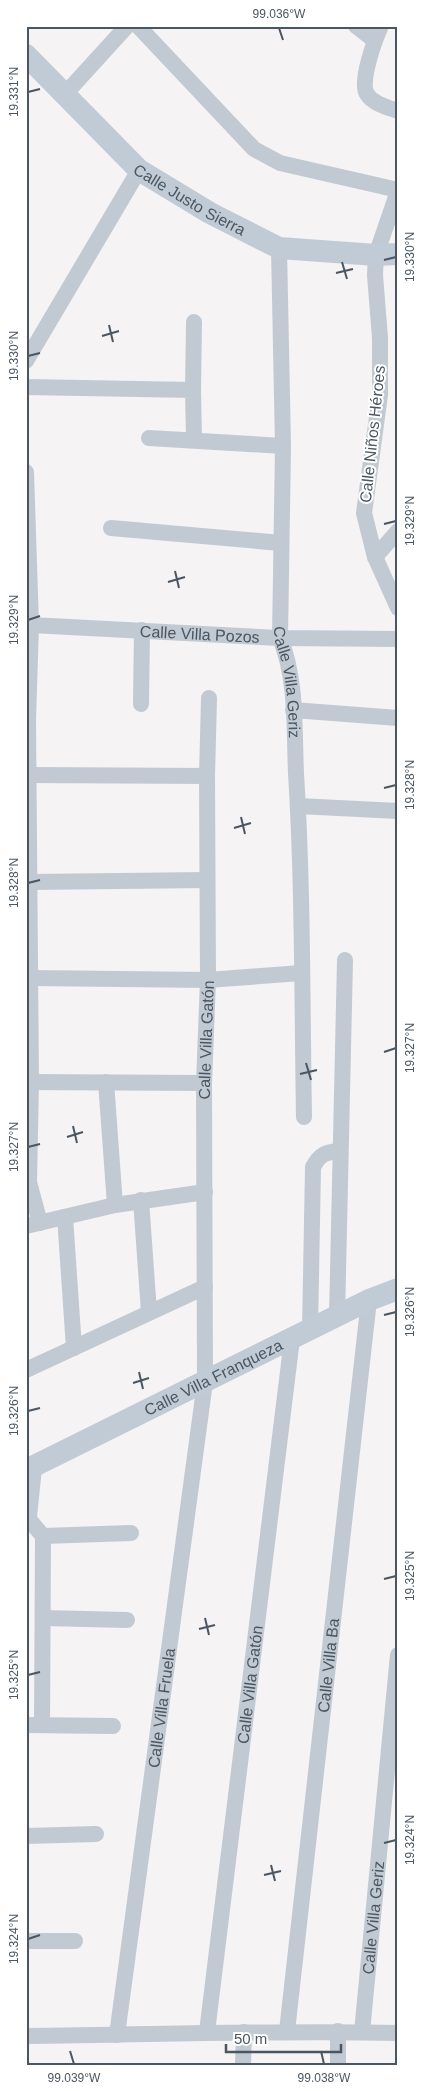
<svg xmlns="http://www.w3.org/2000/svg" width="424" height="2091" font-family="Arial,sans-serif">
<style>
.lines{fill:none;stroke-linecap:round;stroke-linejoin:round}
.street{stroke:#c1cad2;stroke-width:16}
.secondary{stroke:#c1cbd6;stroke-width:22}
.ticks{fill:none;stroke:#4a5661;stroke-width:2}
.labels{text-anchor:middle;stroke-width:4;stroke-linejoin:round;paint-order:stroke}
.street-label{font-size:16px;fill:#4a5661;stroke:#fff}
.neatline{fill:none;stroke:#4a5661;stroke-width:2}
.ticks-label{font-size:12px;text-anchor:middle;fill:#4a5661}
</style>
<rect width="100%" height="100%" fill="#f5f3f3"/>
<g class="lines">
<g class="street">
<polyline points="138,26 254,149 280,163 398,190"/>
<polyline points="356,26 374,40"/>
<path d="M381,26C375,39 359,83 367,94C373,104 387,107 398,111"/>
<polyline points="66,93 127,26"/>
<polyline points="398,191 376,255 375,275 380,338 380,395 364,513 375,557 398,608"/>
<path id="s1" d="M279,248L283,446L280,638C297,679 294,729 296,773C303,887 302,1002 304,1117"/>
<polyline points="26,361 139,170"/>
<polyline points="26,387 193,390 194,440"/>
<polyline points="193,390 194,322"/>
<polyline points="149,438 283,446"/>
<polyline points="26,472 31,625 28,720 31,1082 29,1182 40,1223"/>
<polyline points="111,528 281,543"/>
<polyline points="375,557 398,531"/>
<path id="s2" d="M31,625L280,638L398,639"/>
<polyline points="141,704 142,630"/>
<polyline points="293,710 398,718"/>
<polyline points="30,775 207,776"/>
<polyline points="298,806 398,811"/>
<polyline points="30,882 207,880"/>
<polyline points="30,978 208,980 301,973"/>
<polyline points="26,1082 204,1083"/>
<polyline points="106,1082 115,1205"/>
<polyline points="141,1200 149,1312"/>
<polyline points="65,1217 74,1348"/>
<polyline points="26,1226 115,1205 205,1192"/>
<polyline points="337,1317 345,960"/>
<path d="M310,1330L313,1167C320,1154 326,1152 340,1151"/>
<polyline points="26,1370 205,1287"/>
<polyline points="26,1516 43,1536 42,1725"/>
<polyline points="43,1536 131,1533"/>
<polyline points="43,1618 127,1620"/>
<polyline points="26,1725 113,1726"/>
<polyline points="26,1836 96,1834"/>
<polyline points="26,1941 75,1941"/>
<path id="s3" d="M287,2031L369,1300"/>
<path id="s4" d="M207,2032L292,1339"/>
<path id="s5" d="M362,2032L398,1655"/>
<path id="s6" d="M117,2035L205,1382L204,1083L208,980L207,776L209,698"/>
<path d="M26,2036C150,2035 274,2030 398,2033"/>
<polyline points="243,2065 244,2032"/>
<polyline points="338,2065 338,2031"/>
</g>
<g class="secondary">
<path id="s7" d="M26,55L139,170L210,213L279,248L376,255L398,254"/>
<path id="s8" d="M26,1470L369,1300L398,1289"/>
<polyline points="26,1516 31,1468"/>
</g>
</g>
<path class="ticks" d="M279,28L283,40M28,92L40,89M384,260L396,257M342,262L347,279M336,273L353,269M109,325L113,342M102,336L119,331M28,356L40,353M384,524L396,521M175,571L179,588M168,582L185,577M28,620L40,616M384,788L396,785M241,817L245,834M234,828L251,823M28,883L40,880M384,1052L396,1048M306,1063L311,1080M300,1074L317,1070M73,1126L77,1143M67,1137L83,1132M28,1147L40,1144M384,1315L396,1312M139,1372L143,1389M133,1383L149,1378M28,1411L40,1408M384,1579L396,1576M205,1618L209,1635M199,1629L215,1625M28,1675L40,1672M384,1843L396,1840M271,1865L275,1881M264,1875L281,1871M28,1939L40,1935M70,2051L74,2064M321,2051L324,2064"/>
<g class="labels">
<g class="street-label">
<text dy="6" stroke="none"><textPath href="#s7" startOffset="220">Calle Justo Sierra</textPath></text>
<text transform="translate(372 434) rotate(-84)" y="6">Calle Niños Héroes</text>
<text dy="6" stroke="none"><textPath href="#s2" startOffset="169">Calle Villa Pozos</textPath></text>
<text dy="6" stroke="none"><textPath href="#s1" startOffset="435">Calle Villa Geriz</textPath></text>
<text dy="6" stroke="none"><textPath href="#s6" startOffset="1001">Calle Villa Gatón</textPath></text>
<text dy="6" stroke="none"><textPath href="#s8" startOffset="209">Calle Villa Franqueza</textPath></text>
<text dy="6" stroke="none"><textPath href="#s3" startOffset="368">Calle Villa Ba</textPath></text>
<text dy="6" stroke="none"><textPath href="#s4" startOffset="350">Calle Villa Gatón</textPath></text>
<text dy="6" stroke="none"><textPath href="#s6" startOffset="330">Calle Villa Fruela</textPath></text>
<text dy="6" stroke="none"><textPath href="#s5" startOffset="115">Calle Villa Geriz</textPath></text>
</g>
</g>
<rect width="424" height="2091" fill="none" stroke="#ffffff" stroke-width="55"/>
<path d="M226 2044v8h115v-8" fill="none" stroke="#4a5661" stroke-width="2.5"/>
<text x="234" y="2044" font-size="15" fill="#4a5661" stroke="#ffffff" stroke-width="4" paint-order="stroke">50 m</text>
<rect x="28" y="28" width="368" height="2036" class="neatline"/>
<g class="ticks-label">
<text x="279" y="18">99.036°W</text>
<text transform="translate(14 92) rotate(-90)" y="4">19.331°N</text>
<text transform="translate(410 257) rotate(-90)" y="4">19.330°N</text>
<text transform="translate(14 356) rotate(-90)" y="4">19.330°N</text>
<text transform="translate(410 521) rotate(-90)" y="4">19.329°N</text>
<text transform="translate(14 620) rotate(-90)" y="4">19.329°N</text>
<text transform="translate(410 785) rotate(-90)" y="4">19.328°N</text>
<text transform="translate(14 883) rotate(-90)" y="4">19.328°N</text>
<text transform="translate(410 1048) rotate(-90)" y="4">19.327°N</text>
<text transform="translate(14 1147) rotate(-90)" y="4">19.327°N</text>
<text transform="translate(410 1312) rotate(-90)" y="4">19.326°N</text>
<text transform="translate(14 1411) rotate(-90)" y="4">19.326°N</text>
<text transform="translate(410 1576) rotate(-90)" y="4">19.325°N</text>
<text transform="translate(14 1675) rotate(-90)" y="4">19.325°N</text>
<text transform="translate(410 1840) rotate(-90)" y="4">19.324°N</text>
<text transform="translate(14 1939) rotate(-90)" y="4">19.324°N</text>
<text x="74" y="2082">99.039°W</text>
<text x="324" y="2082">99.038°W</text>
</g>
</svg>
